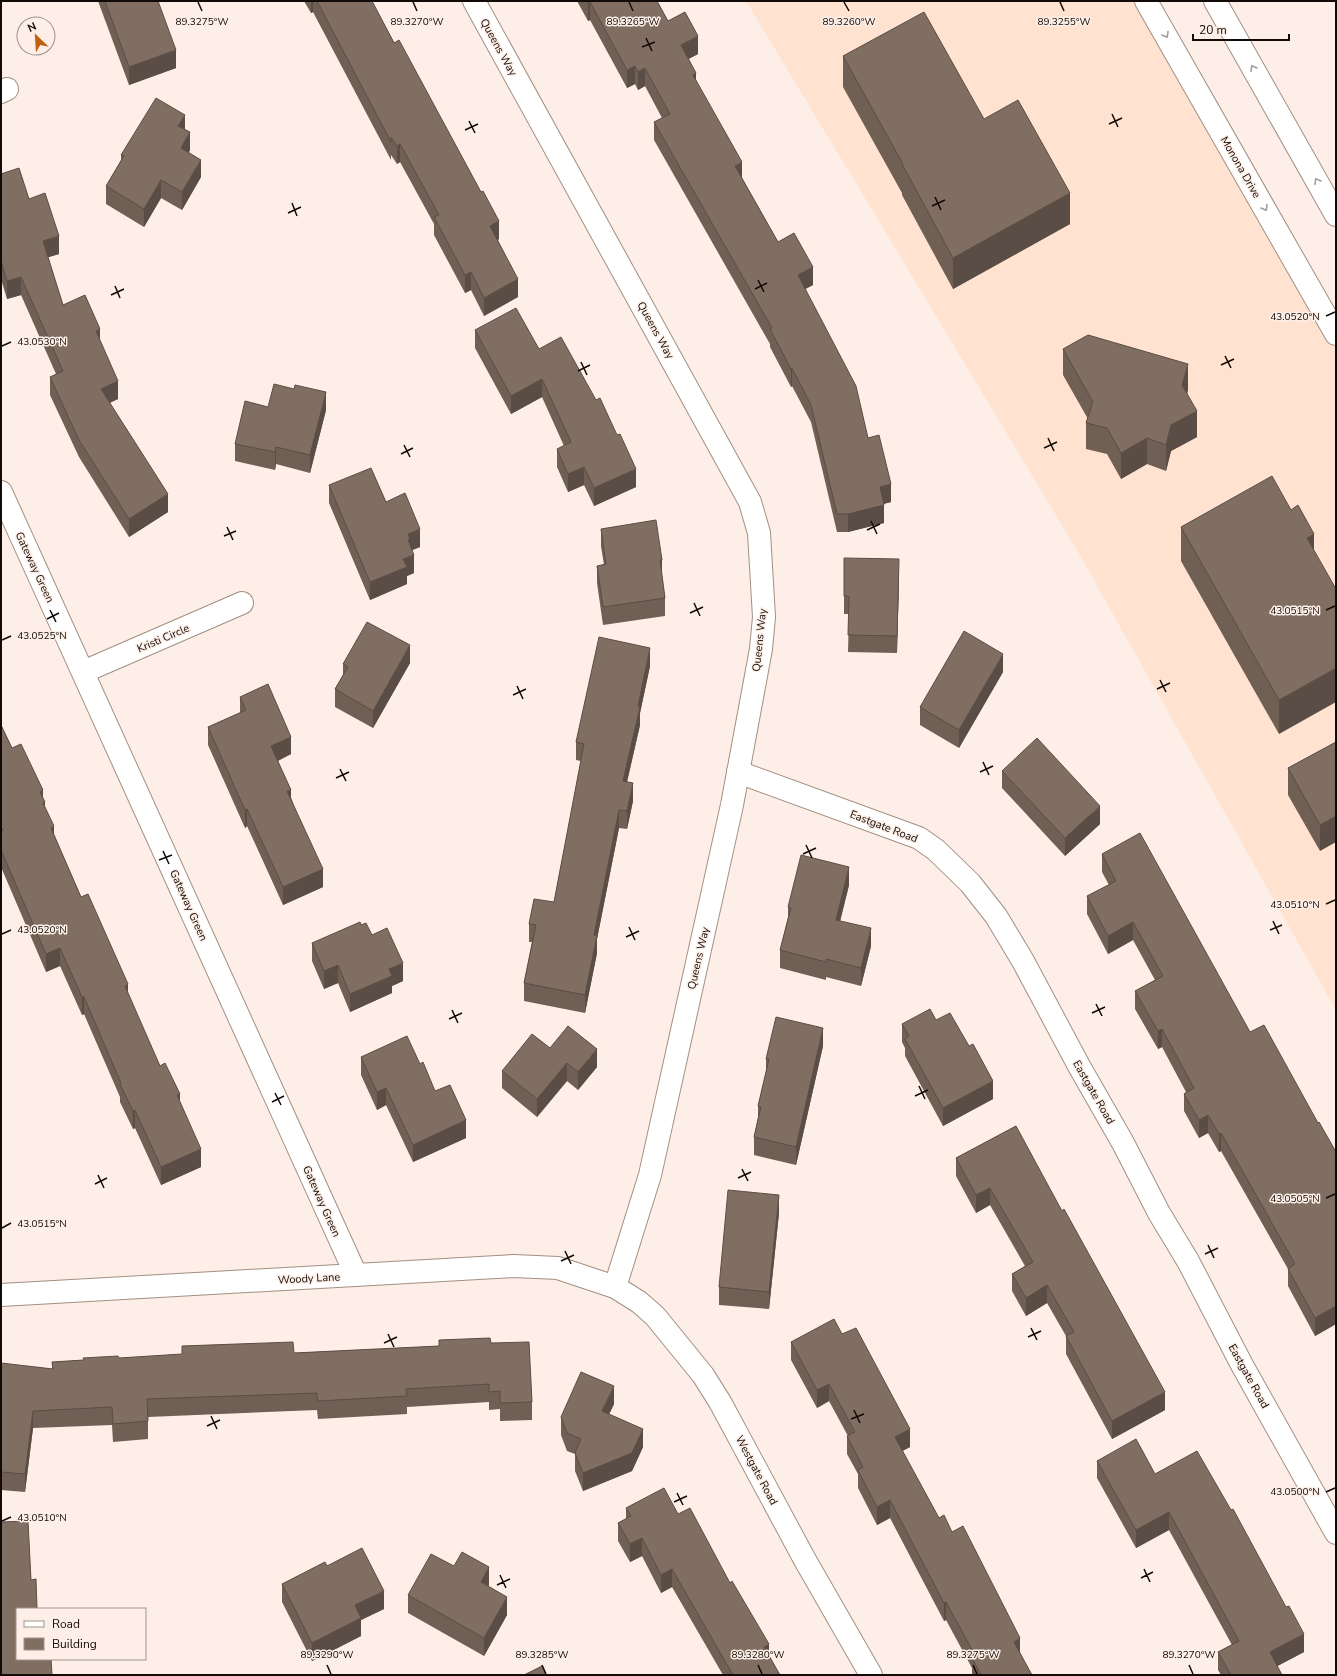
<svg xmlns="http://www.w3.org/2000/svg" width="1337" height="1676" font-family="'Nunito Sans',sans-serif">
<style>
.built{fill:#ffe2d0}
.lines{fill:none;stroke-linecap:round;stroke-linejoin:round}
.street-casing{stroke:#a28f82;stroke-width:24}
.secondary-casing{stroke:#a28f82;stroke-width:24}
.street{stroke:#fff;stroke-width:22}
.secondary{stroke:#fff;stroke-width:22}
.wall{fill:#6f5f55}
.shaded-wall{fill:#5a4d45}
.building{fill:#816e63;stroke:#5a4d45}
.oneway{stroke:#a09d9b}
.ticks{fill:none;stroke:#110a06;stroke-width:1.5}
.labels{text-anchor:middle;stroke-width:3;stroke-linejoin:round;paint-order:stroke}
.street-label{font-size:11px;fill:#110a06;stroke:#fdefe7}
.ticks-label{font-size:10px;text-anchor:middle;fill:#110a06;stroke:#fdefe7;stroke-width:3;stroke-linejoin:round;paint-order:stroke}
</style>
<rect width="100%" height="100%" fill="#fdefe7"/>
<polygon class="built" points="746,1 1146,1 1336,334 1336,1010 1074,545"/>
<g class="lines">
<g class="street-casing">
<g id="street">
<polyline points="474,1 750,502 759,533 764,617 761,649 732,805 650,1175 615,1287"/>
<polyline points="1,92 7,89"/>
<polyline points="1,492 356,1275"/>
<polyline points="83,672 242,603"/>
<polyline points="738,772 919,838 936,850 970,883 996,916 1023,961 1079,1066 1123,1143 1159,1213 1188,1261 1242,1365 1336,1533"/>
<polyline points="1,1295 514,1266 558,1268 615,1287 639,1302 655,1316 703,1375 720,1402 805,1560 871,1675"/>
</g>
</g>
<g class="secondary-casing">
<g id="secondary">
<polyline points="1146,1 1336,334"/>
<polyline points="1215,1 1336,215"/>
</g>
</g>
<use href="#street" class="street"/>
<use href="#secondary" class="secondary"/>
</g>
<g class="wall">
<polygon points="98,1 158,1 176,68 129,85"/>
<polygon points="304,1 372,1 499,239 498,240 518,297 484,316 471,290 465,293 434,235 434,224 400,162 397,164 391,155 391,160 313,12 311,13"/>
<polygon points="577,1 657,1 668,21 698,54 688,59 696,80 742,178 778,242 813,285 805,289 868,438 891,502 883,504 884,523 848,532 837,532 811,422 792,386 791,387 770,347 770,344 654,140 654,122 662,118 645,86 638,90 635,84 627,88 590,20 588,21"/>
<polygon points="843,56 1070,224 953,289 902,195 902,193 843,87"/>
<polygon points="185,129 190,150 189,152 201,177 182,210 161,198 144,227 106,204 106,186 121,160 121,155"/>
<polygon points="1,174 29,199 59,254 48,257 63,305 100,341 118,399 110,403 168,512 129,537 79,457 50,395 50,377 56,374 21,295 7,299 1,279"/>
<polygon points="475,330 539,349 636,487 594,506 584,485 568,492 557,467 557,449 564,446 542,397 511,414 475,348"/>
<polygon points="1063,349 1188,390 1187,394 1197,437 1171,451 1166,471 1147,464 1121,479 1107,454 1086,449 1086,423 1088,419 1063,375"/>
<polygon points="268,407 326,410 310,473 276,464 275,470 235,461 235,444"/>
<polygon points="329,485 386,502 420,547 412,550 414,573 407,576 407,584 370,600 329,503"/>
<polygon points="1181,527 1314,551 1279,734 1181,561"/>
<polygon points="601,529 662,576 665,598 665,616 603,625 597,583 597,566 604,565 601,546"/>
<polygon points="844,558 899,577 897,653 848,652 849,614 844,614"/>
<polygon points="410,663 373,728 335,707 335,689 343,675 343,664"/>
<polygon points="650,666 640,713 640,725 627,782 633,801 627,829 619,828 597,939 597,953 585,1013 524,1001 524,983 532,942 529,942 529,924 554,902 581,761 576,760 576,742"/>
<polygon points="1003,672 959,748 920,725 920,707"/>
<polygon points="240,697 291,754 278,761 323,887 283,905 247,826 245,828 208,745 208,727 240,713"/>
<polygon points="1,725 12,748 43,799 45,808 54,835 81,897 128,995 160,1066 180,1102 201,1167 161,1185 135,1128 133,1129 120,1102 120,1097 84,1014 82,1015 60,966 46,972 1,867"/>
<polygon points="1336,742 1320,851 1288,795 1288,768"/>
<polygon points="1002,771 1100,824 1065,856 1002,788"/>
<polygon points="1102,854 1250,1032 1318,1123 1336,1152 1336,1324 1315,1336 1288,1286 1288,1269 1221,1151 1219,1152 1208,1133 1199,1138 1184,1111 1184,1094 1186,1092 1162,1047 1158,1049 1135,1009 1135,991 1155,980 1133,940 1108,954 1087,914 1087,896 1109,885 1102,872"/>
<polygon points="849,885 840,921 871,946 861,986 826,977 826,980 780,968 780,950 788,917 788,907"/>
<polygon points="361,925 372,935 403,981 392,986 392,993 350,1012 338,983 324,989 312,961 312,943"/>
<polygon points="936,1020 993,1099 943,1126 905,1056 905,1048 902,1042 902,1024"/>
<polygon points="823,1046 796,1165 754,1155 754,1137 758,1117 758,1106 766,1074 766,1059"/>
<polygon points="550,1048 597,1067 578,1090 567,1081 537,1117 502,1088 502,1071"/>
<polygon points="361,1057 420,1064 435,1091 466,1138 413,1162 386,1105 377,1110 361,1075"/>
<polygon points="1016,1126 1165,1410 1112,1439 1066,1354 1066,1336 1047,1303 1026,1316 1012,1291 1012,1274 1025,1266 990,1205 976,1213 956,1176 956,1158"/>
<polygon points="779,1213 769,1309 719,1305 719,1287"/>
<polygon points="842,1334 910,1447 902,1451 939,1518 952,1532 1032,1675 972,1675 972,1668 946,1620 944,1621 890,1518 877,1525 858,1488 858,1474 847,1454 847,1436 848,1436 829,1401 817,1408 791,1360 791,1342"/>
<polygon points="439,1340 491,1343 532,1402 532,1420 500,1421 500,1409 489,1410 489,1402 407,1407 407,1414 318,1419 317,1410 148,1417 148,1439 113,1442 112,1425 33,1428 25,1492 1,1490 1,1363 52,1369 52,1362 119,1358 294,1353 439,1346"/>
<polygon points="614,1404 609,1414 643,1447 632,1471 583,1491 575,1471 575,1454 567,1451 561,1435 561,1417"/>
<polygon points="1097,1461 1155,1474 1304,1652 1277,1666 1282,1675 1221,1675 1218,1670 1218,1652 1232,1645 1169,1530 1136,1548 1097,1478"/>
<polygon points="626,1508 678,1514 730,1583 780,1675 723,1675 672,1587 661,1593 642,1556 630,1562 618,1541 618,1523 626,1519"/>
<polygon points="327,1566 384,1609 361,1620 361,1636 312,1661 282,1602 282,1584"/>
<polygon points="489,1585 488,1586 507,1615 484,1656 408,1613 408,1595"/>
</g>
<g class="shaded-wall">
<polygon points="311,1 313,1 313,12 311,13"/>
<polygon points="590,2 590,20 588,21 588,3"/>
<polygon points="698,36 698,54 681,63 681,45"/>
<polygon points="176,50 176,68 129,85 129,67"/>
<polygon points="635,66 635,84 627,88 627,70"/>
<polygon points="645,68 645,86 638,90 638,72"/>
<polygon points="696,73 696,91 693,75"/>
<polygon points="185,115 185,133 178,126"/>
<polygon points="190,132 190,150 181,166 181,148"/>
<polygon points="400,144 400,162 397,164 397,146"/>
<polygon points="201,160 201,177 182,210 182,192"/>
<polygon points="742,162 742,180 735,166"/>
<polygon points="161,180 161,198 144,227 144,209"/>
<polygon points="1070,193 1070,224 953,289 953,258"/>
<polygon points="499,221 499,239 490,244 490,226"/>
<polygon points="59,236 59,254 43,259 43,241"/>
<polygon points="813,267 813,285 798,293 798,275"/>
<polygon points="471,272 471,290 465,293 465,275"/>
<polygon points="21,277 21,295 7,299 7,281"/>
<polygon points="518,279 518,297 484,316 484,298"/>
<polygon points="100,329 100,347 96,331"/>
<polygon points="1188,364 1188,390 1182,411 1182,385"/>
<polygon points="792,368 792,386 791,387 791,369"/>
<polygon points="542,379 542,397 511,414 511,396"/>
<polygon points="118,381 118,399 101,406 101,389"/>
<polygon points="326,392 326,410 310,473 310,455"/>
<polygon points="1197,411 1197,437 1171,451 1166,471 1166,445 1171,425"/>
<polygon points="1147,438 1147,464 1121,479 1121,453"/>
<polygon points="276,447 276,464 275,470 275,452"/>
<polygon points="584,467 584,485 568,492 568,474"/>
<polygon points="636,469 636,487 594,506 594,488"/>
<polygon points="891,484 891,502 880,505 880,487"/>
<polygon points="168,494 168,512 129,537 129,519"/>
<polygon points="884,505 884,523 848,532 848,514"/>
<polygon points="420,529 420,547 410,551 414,555 414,573 407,576 407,584 370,600 370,582 403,559 408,534"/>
<polygon points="1314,534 1314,568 1307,538"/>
<polygon points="899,559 899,577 897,653 897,636"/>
<polygon points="660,560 662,560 662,578"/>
<polygon points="410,645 410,663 373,728 373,711"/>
<polygon points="650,648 650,666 640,713 640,725 623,799 623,781 638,706"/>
<polygon points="1003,654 1003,672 959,748 959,730"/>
<polygon points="1336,668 1336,702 1279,734 1279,700"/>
<polygon points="291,737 291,754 271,764 271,746"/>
<polygon points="633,783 633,801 627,829 627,811"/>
<polygon points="43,790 43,803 45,802 45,820 40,792"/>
<polygon points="291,790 291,807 287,791"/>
<polygon points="1100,806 1100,824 1065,856 1065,838"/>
<polygon points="247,809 247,826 245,828 245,810"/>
<polygon points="619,810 619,828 597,939 597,953 585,1013 585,995 594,935"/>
<polygon points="1336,816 1336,842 1320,851 1320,825"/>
<polygon points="54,826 54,844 51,828"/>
<polygon points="849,867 849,885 836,938 836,920"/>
<polygon points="323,869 323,887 283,905 283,887"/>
<polygon points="1133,922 1133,940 1108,954 1108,936"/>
<polygon points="871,928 871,946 861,986 861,968"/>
<polygon points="60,948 60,966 46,972 46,954"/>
<polygon points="403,963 403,981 392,986 392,993 350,1012 350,994 389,969"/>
<polygon points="338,965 338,983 324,989 324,971"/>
<polygon points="128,984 128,1002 125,986"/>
<polygon points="82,997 84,997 84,1014 82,1015"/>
<polygon points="823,1028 823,1046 796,1165 796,1147"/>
<polygon points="1162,1029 1162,1047 1158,1049 1158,1031"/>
<polygon points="597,1049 597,1067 578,1090 578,1072"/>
<polygon points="567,1063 567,1081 537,1117 537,1099"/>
<polygon points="993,1081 993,1099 943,1126 943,1108"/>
<polygon points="386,1088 386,1105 377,1110 377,1092"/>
<polygon points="180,1094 180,1112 177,1095"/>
<polygon points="135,1110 135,1128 133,1129 133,1111"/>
<polygon points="1208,1115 1208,1133 1199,1138 1199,1120"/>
<polygon points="466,1120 466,1138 413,1162 413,1145"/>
<polygon points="1221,1133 1221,1151 1219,1152 1219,1134"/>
<polygon points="201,1149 201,1167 161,1185 161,1167"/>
<polygon points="990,1188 990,1205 976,1213 976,1195"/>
<polygon points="779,1195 779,1213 769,1309 769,1292"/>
<polygon points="1047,1285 1047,1303 1026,1316 1026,1298"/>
<polygon points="1336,1306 1336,1324 1315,1336 1315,1318"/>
<polygon points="829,1384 829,1401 817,1408 817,1390"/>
<polygon points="614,1386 614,1404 602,1429 602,1411"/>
<polygon points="1165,1392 1165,1410 1112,1439 1112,1421"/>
<polygon points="33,1411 33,1428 25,1492 25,1474"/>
<polygon points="643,1429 643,1447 632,1471 583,1491 583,1473"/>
<polygon points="910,1429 910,1447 895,1455 895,1437"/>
<polygon points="890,1500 890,1518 877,1525 877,1507"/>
<polygon points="1169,1512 1169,1530 1136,1548 1136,1530"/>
<polygon points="642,1538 642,1556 630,1562 630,1544"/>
<polygon points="489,1567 489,1585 481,1600 481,1582"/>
<polygon points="672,1569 672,1587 661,1593 661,1575"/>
<polygon points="384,1591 384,1609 361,1620 361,1636 312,1661 312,1643 355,1605"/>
<polygon points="507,1597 507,1615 484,1656 484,1638"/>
<polygon points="946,1602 946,1620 944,1621 944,1603"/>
<polygon points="1304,1634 1304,1652 1270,1670 1270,1652"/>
<polygon points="1020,1638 1020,1656 1014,1642"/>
<polygon points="769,1644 769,1662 764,1647"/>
</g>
<g class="building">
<polygon points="105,1 158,1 176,50 129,67"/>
<polygon points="317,1 372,1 394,43 399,40 481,192 483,191 499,221 490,226 518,279 484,298 471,272 465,275 434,217 439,215 400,144 397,146 391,137 391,142"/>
<polygon points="586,1 657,1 668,21 685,12 698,36 681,45 696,73 693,75 742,162 735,166 778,242 794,233 813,267 798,275 856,386 868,438 879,435 891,484 880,487 884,505 848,514 837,514 811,405 792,368 791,369 770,329 772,328 654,122 670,114 645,68 638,72 635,66 627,70 590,2 588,3"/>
<polygon points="924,12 984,119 1018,100 1070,193 953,258 902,164 903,164 843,56"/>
<polygon points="156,98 185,115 178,126 190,132 181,148 201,160 182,192 161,180 144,209 106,186 124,156 121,155"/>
<polygon points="19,168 29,199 45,193 59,236 43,241 63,305 85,295 100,329 96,331 118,381 101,389 168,494 129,519 79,440 50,377 63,371 21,277 7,281 1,261 1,174"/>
<polygon points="516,308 539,349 561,337 596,400 600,398 617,435 620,434 636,469 594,488 584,467 568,474 557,449 571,442 542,379 511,396 475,330"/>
<polygon points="1088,335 1188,364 1182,385 1197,411 1171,425 1166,445 1147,438 1121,453 1107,428 1086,423 1093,402 1063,349"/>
<polygon points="274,384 294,389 295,385 326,392 310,455 276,447 275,452 235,444 245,401 268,407"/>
<polygon points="371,468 386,502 405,493 420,529 408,534 410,539 408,540 414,555 403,559 407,567 370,582 329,485"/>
<polygon points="1272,476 1291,510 1298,505 1314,534 1307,538 1336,589 1336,668 1279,700 1181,527"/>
<polygon points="656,520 662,560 660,560 665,598 603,607 597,566 606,564 601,529"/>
<polygon points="844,558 899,559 897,636 848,635 849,596 844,596"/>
<polygon points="367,622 410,645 373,711 335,689 348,667 343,664"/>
<polygon points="964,631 1003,654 959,730 920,707"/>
<polygon points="599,637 650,648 638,706 640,707 623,781 633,783 627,811 619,810 594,935 597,935 585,995 524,983 536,925 529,924 534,899 554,902 584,744 576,742"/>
<polygon points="268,684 291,737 271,746 291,790 287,791 323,869 283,887 247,809 245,810 208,727 246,710 240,697"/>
<polygon points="1,725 12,748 21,744 43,790 40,792 45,802 43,803 54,826 51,828 81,897 88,894 128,984 125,986 160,1066 165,1063 180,1094 177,1095 201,1149 161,1167 135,1110 133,1111 120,1084 121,1083 84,997 82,997 60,948 46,954 1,850 1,831 3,830 1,827"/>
<polygon points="1037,738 1100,806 1065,838 1002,771"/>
<polygon points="1336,742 1336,816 1320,825 1288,768"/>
<polygon points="1140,833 1250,1032 1264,1025 1318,1123 1319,1122 1336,1152 1336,1306 1315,1318 1288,1269 1295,1264 1221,1133 1219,1134 1208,1115 1199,1120 1184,1094 1194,1088 1162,1029 1158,1031 1135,991 1163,976 1133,922 1108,936 1087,896 1116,881 1102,854"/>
<polygon points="801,855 849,867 836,920 871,928 861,968 826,959 826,962 780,950 791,908 788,907"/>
<polygon points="360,922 361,925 366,923 372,935 387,928 403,963 389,969 392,976 350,994 338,965 324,971 312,943"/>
<polygon points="930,1009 936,1020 950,1013 969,1046 973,1044 993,1081 943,1108 905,1039 909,1036 902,1024"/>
<polygon points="776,1017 823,1028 796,1147 754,1137 761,1107 758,1106 769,1059 766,1059"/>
<polygon points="568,1026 597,1049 578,1072 567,1063 537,1099 502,1071 532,1034 550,1048"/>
<polygon points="407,1036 420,1064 423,1062 435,1091 450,1085 466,1120 413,1145 386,1088 377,1092 361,1057"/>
<polygon points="1016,1126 1062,1211 1064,1209 1165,1392 1112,1421 1066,1336 1074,1332 1047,1285 1026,1298 1012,1274 1033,1262 990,1188 976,1195 956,1158"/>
<polygon points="728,1190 779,1195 769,1292 719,1287"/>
<polygon points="834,1319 842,1334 856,1328 910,1429 895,1437 939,1518 944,1515 952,1532 963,1526 1020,1638 1014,1642 1032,1675 981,1675 972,1658 976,1657 946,1602 944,1603 890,1500 877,1507 858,1470 863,1467 847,1436 855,1432 829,1384 817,1390 791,1342"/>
<polygon points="490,1338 491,1343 529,1342 532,1402 500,1403 500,1391 489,1392 489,1384 406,1389 407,1396 318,1401 317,1393 147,1399 148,1421 113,1424 112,1407 33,1411 25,1474 1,1472 1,1363 53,1369 52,1362 84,1360 83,1358 118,1356 119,1358 182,1354 182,1346 293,1342 294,1353 439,1346 439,1340"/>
<polygon points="581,1372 614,1386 602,1411 643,1429 632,1453 583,1473 575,1453 581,1439 567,1433 561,1417"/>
<polygon points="1136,1439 1155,1474 1197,1451 1231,1510 1233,1509 1286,1607 1289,1606 1304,1634 1270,1652 1282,1675 1231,1675 1218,1652 1239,1641 1169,1512 1136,1530 1097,1461"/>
<polygon points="664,1488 678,1514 690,1508 730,1583 732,1581 769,1644 764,1647 780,1675 733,1675 672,1569 661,1575 642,1538 630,1544 618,1523 631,1516 626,1508"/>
<polygon points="28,1521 31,1580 36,1579 37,1609 17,1609 17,1659 51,1659 52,1675 1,1675 1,1522"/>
<polygon points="362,1548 384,1591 355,1605 361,1618 312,1643 282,1584 325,1562 327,1566"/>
<polygon points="462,1552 489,1567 481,1582 507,1597 484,1638 408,1595 431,1554 454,1566"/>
<polygon points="542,1666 546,1675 524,1675"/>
</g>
<defs><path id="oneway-chevron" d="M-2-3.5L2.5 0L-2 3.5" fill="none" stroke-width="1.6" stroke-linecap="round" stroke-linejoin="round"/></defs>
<g class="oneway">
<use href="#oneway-chevron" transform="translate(1166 35) rotate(60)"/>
<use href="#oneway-chevron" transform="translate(1253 68) rotate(-120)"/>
<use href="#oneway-chevron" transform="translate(1317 181) rotate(-120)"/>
<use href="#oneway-chevron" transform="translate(1265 208) rotate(60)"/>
</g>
<path class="ticks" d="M198,2L202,11M413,2L417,11M629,2L633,11M844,2L849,11M1060,2L1064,11M646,38L652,51M642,47L655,42M1112,114L1118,127M469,121L475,133M1109,124L1122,118M465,130L478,124M935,197L941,210M292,203L297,216M932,206L945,200M288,213L301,207M758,280L764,292M115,286L120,298M755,289L767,283M111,295L124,289M1326,316L1335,312M2,346L11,342M1225,356L1231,368M581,362L587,375M1221,365L1234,359M578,371L590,365M1048,438L1054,451M404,445L410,457M1044,448L1057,442M401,454L413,448M871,521L877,534M227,527L233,540M867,530L880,524M224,536L236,531M694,603L700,616M50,610L56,622M1326,610L1335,606M690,613L703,607M47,619L59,613M2,640L11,636M1160,680L1166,692M517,686L523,699M1157,689L1170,683M513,695L526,689M983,762L989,775M340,769L346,781M980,772L993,766M336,778L349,772M806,845L812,858M163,851L169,864M803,854L816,848M159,860L172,855M1326,904L1335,900M1273,921L1279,934M629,927L635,940M1270,930L1282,925M2,934L11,930M626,937L639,931M1096,1004L1102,1016M452,1010L458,1023M1092,1013L1105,1007M449,1019L462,1013M919,1086L925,1099M275,1093L281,1105M915,1096L928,1090M272,1102L284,1096M742,1169L748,1181M98,1175L104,1188M738,1178L751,1172M95,1184L107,1178M1326,1198L1335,1194M2,1228L11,1223M1208,1245L1214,1258M565,1251L571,1264M1205,1254L1218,1248M561,1261L574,1255M1031,1328L1037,1340M388,1334L394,1347M1028,1337L1041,1331M384,1343L397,1337M854,1410L860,1423M211,1416L217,1429M851,1419L864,1414M207,1426L220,1420M1326,1492L1335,1488M677,1493L683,1505M674,1502L687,1496M2,1521L11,1517M1144,1569L1150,1582M500,1575L506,1588M1141,1578L1153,1572M497,1585L510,1579M327,1665L331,1674M542,1665L546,1674M758,1665L762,1674M973,1665L977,1674M1189,1665L1193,1674"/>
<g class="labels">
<g class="street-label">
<text transform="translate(499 47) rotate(61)" y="4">Queens Way</text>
<text transform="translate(1241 167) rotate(60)" y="4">Monona Drive</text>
<text transform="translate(656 330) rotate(61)" y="4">Queens Way</text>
<text transform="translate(35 567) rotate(65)" y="4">Gateway Green</text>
<text transform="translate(163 638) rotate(-23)" y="4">Kristi Circle</text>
<text transform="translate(759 640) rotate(-84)" y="4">Queens Way</text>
<text transform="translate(884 826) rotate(21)" y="4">Eastgate Road</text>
<text transform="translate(189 905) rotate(66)" y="4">Gateway Green</text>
<text transform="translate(698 958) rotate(-77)" y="4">Queens Way</text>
<text transform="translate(1094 1092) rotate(60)" y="4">Eastgate Road</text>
<text transform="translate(322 1201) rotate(66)" y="4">Gateway Green</text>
<text transform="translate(309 1278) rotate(-3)" y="4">Woody Lane</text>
<text transform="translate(1249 1376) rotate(61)" y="4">Eastgate Road</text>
<text transform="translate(757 1470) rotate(62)" y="4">Westgate Road</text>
</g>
</g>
<g class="ticks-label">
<text x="202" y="25">89.3275°W</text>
<text x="417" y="25">89.3270°W</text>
<text x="633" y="25">89.3265°W</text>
<text x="849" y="25">89.3260°W</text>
<text x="1064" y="25">89.3255°W</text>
<text x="1295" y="320">43.0520°N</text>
<text x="42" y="345">43.0530°N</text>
<text x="1295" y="614">43.0515°N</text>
<text x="42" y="639">43.0525°N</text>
<text x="1295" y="908">43.0510°N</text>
<text x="42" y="933">43.0520°N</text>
<text x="1295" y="1202">43.0505°N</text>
<text x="42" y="1227">43.0515°N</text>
<text x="1295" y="1495">43.0500°N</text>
<text x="42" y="1521">43.0510°N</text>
<text x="327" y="1658">89.3290°W</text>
<text x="542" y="1658">89.3285°W</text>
<text x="758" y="1658">89.3280°W</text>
<text x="973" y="1658">89.3275°W</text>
<text x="1189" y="1658">89.3270°W</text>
</g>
<rect width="1337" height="1676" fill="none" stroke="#110a06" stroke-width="4"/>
<rect x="16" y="1608" width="130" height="52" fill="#fdefe7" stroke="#9f938d"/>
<rect x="24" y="1621" width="20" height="6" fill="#ffffff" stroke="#9f938d"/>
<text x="52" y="1628" font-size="12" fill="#110a06">Road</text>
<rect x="24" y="1638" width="20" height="12" fill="#816e63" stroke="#9f938d"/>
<text x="52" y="1648" font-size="12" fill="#110a06">Building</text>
<g transform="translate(36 36) rotate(335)"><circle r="19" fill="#fdefe7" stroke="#9f938d"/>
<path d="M0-3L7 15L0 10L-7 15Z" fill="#bd600f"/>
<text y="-6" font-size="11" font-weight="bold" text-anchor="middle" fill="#110a06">N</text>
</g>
<path d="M1193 34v6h96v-6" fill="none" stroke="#110a06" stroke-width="2"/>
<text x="1199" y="34" font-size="12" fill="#110a06" stroke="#fdefe7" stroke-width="3" paint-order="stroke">20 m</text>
</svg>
